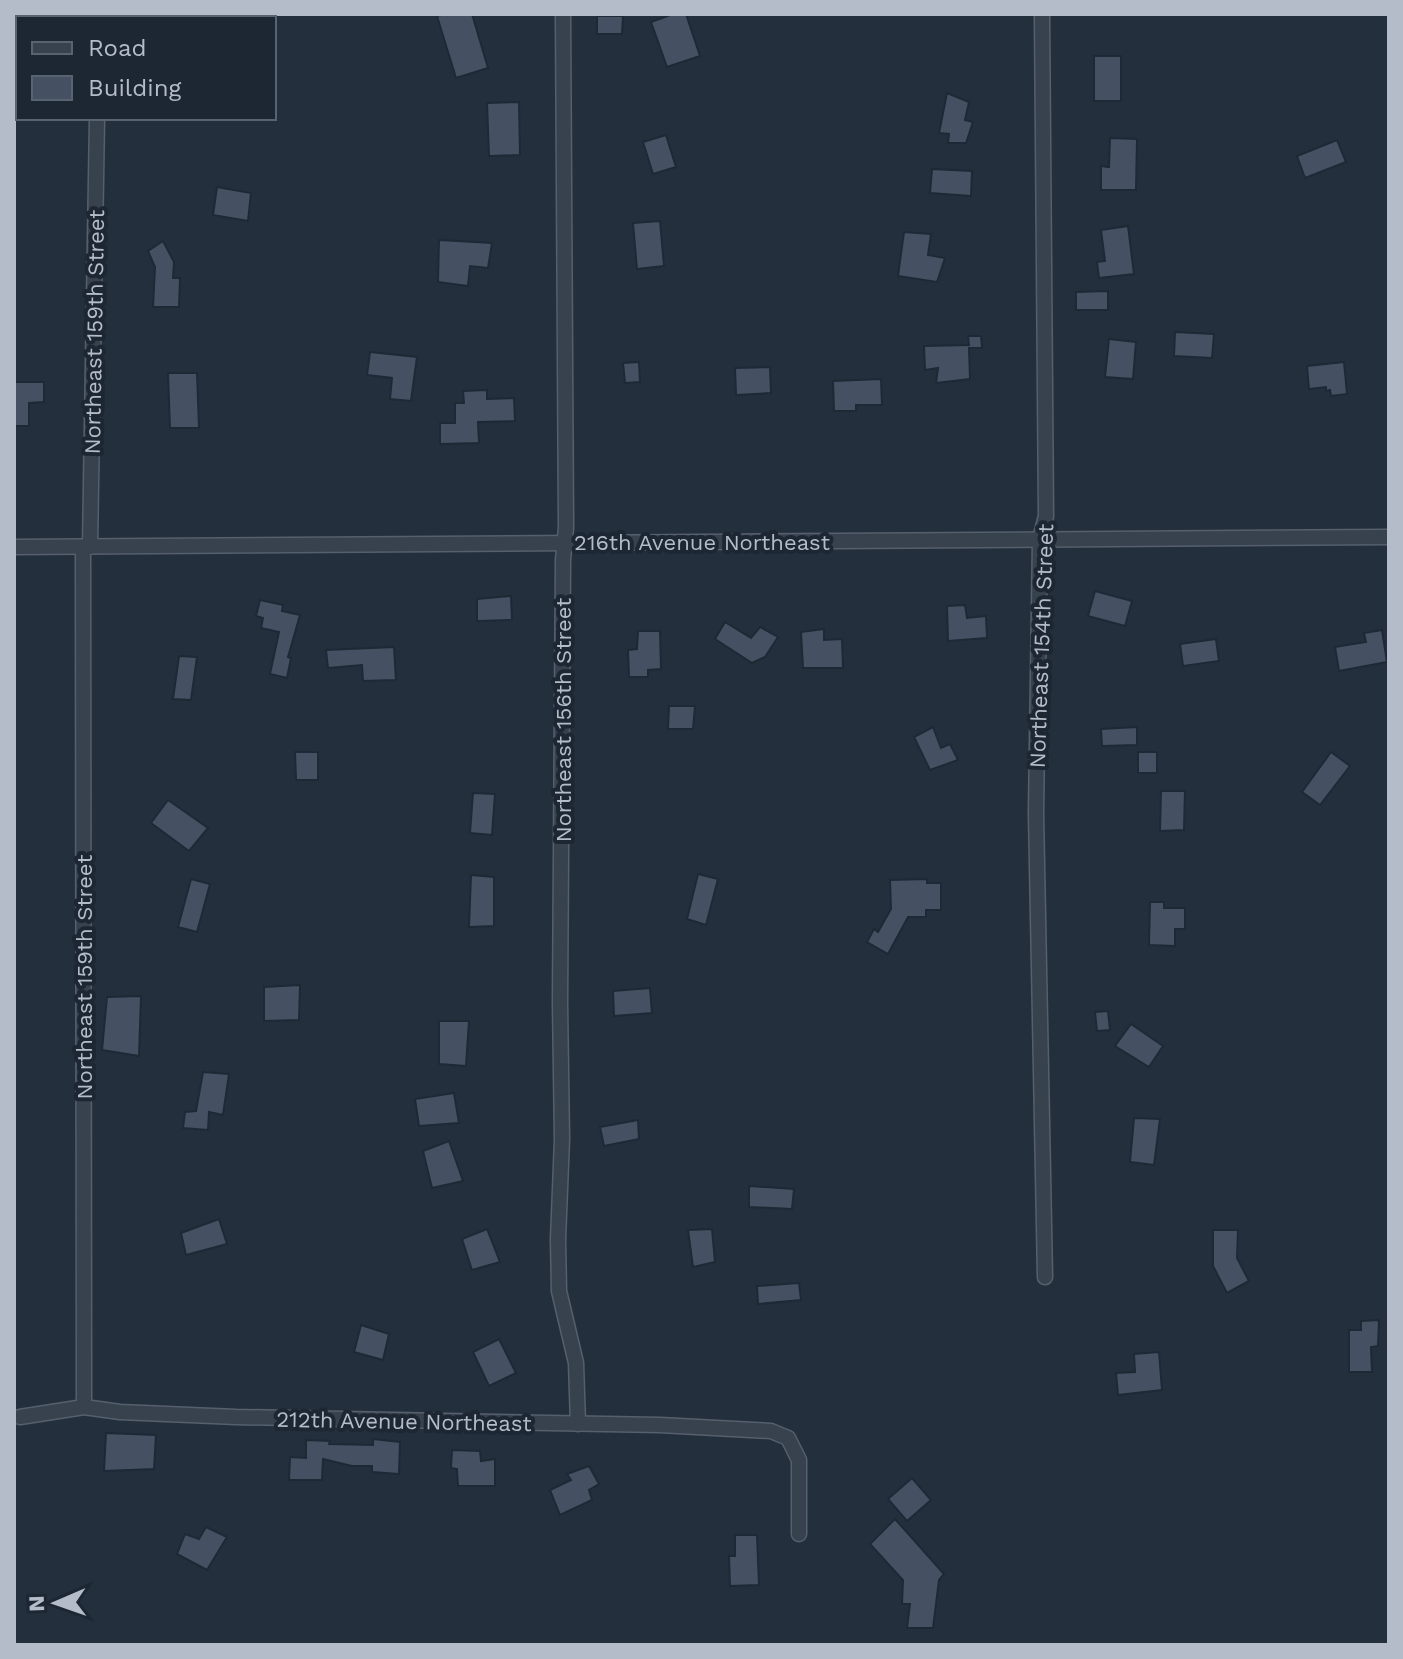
<svg xmlns="http://www.w3.org/2000/svg" width="1403" height="1659" font-family="'Work Sans',sans-serif">
<style>
.building{fill:#455162;stroke:#1f2835;stroke-width:2}
.lines{fill:none;stroke-linecap:round;stroke-linejoin:round}
.minor-casing{stroke:#565f6c;stroke-width:17}
.minor{stroke:#38414e;stroke-width:14}
.labels{text-anchor:middle;stroke-width:8;stroke-linejoin:round;paint-order:stroke}
.street-label{font-size:22px;fill:#b4bcc9;stroke:#1d2633}
</style>
<rect width="100%" height="100%" fill="#242f3e"/>
<g class="building">
<polygon points="444,14 472,14 488,68 456,78 437,16"/>
<polygon points="673,14 686,14 700,56 667,67 651,22"/>
<polygon points="597,16 623,16 622,34 597,34"/>
<rect x="1094" y="56" width="27" height="45"/>
<polygon points="947,93 969,102 965,120 973,122 966,143 948,143 949,134 939,133"/>
<polygon points="519,102 520,155 489,156 487,103"/>
<polygon points="666,135 676,167 653,174 643,142"/>
<polygon points="1110,138 1137,139 1136,190 1101,190 1101,166 1109,167"/>
<polygon points="1337,140 1346,162 1305,178 1297,156"/>
<polygon points="932,169 972,171 971,196 930,193"/>
<polygon points="217,187 251,193 248,221 213,215"/>
<polygon points="660,221 664,266 637,269 633,223"/>
<polygon points="1128,226 1134,274 1099,278 1097,262 1105,261 1101,230"/>
<polygon points="904,232 931,234 928,255 945,258 937,282 898,276"/>
<polygon points="439,240 492,243 488,268 470,266 468,286 438,282"/>
<polygon points="163,241 174,262 173,278 180,278 179,307 153,307 155,267 148,251"/>
<polygon points="1108,291 1108,310 1076,310 1076,292"/>
<polygon points="1175,332 1214,334 1212,358 1174,356"/>
<polygon points="968,336 981,336 982,348 969,348 970,379 936,383 938,368 925,370 924,346 969,345"/>
<polygon points="1109,339 1136,342 1133,379 1105,377"/>
<polygon points="370,352 417,357 411,401 390,399 392,378 367,375"/>
<polygon points="639,362 640,382 625,383 623,363"/>
<polygon points="1344,362 1347,394 1331,396 1330,390 1326,391 1326,387 1309,389 1307,366"/>
<polygon points="770,367 771,393 736,395 735,368"/>
<polygon points="168,373 197,373 199,428 170,428"/>
<polygon points="881,379 882,405 856,405 856,411 834,411 833,381"/>
<polygon points="14,382 44,382 44,402 29,403 29,426 14,426"/>
<polygon points="487,390 487,399 514,398 515,421 478,422 479,443 440,444 440,423 455,423 455,403 464,403 463,391"/>
<polygon points="1095,591 1132,601 1125,626 1088,616"/>
<polygon points="511,596 512,620 477,621 477,599"/>
<polygon points="260,600 283,605 282,611 300,615 288,657 291,658 287,678 270,674 279,632 261,628 263,618 256,616"/>
<polygon points="965,605 967,618 986,616 987,638 948,641 947,606"/>
<polygon points="725,622 751,638 760,627 778,637 765,657 752,663 715,639"/>
<polygon points="824,629 824,640 842,639 843,668 803,668 801,632"/>
<polygon points="1382,630 1387,662 1339,671 1335,647 1366,642 1364,633"/>
<polygon points="638,631 660,631 661,669 648,670 648,677 629,677 628,650 637,649"/>
<polygon points="1216,639 1219,661 1183,666 1180,644"/>
<polygon points="394,647 396,680 363,681 362,665 328,668 326,650"/>
<polygon points="179,656 197,657 191,700 173,699"/>
<polygon points="669,706 695,706 693,729 668,729"/>
<polygon points="933,727 941,748 950,744 958,760 930,770 914,737"/>
<polygon points="1137,727 1137,745 1102,746 1101,729"/>
<polygon points="295,752 318,752 318,780 296,780"/>
<rect x="1138" y="752" width="19" height="21"/>
<polygon points="1331,752 1350,766 1320,805 1302,792"/>
<polygon points="1161,791 1185,791 1184,830 1160,831"/>
<polygon points="473,793 495,794 492,835 470,833"/>
<polygon points="168,800 208,828 189,851 151,823"/>
<polygon points="698,874 718,879 706,925 687,919"/>
<polygon points="471,875 494,877 494,926 469,927"/>
<polygon points="191,879 210,884 197,932 178,927"/>
<polygon points="927,879 927,883 941,883 941,910 926,910 926,917 908,917 888,954 867,942 874,929 878,932 891,909 890,880"/>
<polygon points="1150,902 1164,902 1164,908 1185,908 1185,929 1175,929 1175,946 1149,945"/>
<polygon points="300,985 299,1020 264,1021 264,987"/>
<polygon points="650,988 652,1013 614,1016 613,991"/>
<polygon points="141,996 139,1056 102,1050 107,997"/>
<polygon points="1108,1011 1110,1030 1097,1031 1095,1012"/>
<polygon points="439,1021 469,1021 466,1066 439,1064"/>
<polygon points="1131,1024 1163,1046 1149,1067 1115,1046"/>
<polygon points="203,1072 229,1074 223,1115 209,1112 208,1130 183,1128 185,1112 196,1111"/>
<polygon points="454,1093 459,1123 419,1126 415,1099"/>
<polygon points="1134,1118 1160,1119 1154,1165 1130,1162"/>
<polygon points="638,1120 639,1139 604,1146 600,1127"/>
<polygon points="449,1141 463,1181 432,1188 423,1151"/>
<polygon points="749,1186 794,1189 792,1209 749,1207"/>
<polygon points="219,1219 227,1244 186,1255 181,1233"/>
<polygon points="487,1229 500,1262 472,1270 462,1239"/>
<polygon points="712,1229 715,1262 693,1267 688,1230"/>
<polygon points="1213,1230 1238,1230 1237,1258 1249,1281 1227,1293 1213,1266"/>
<polygon points="799,1283 801,1300 758,1304 757,1286"/>
<polygon points="1379,1320 1378,1346 1371,1347 1372,1372 1349,1372 1349,1330 1361,1330 1361,1321"/>
<polygon points="361,1325 389,1334 383,1360 354,1352"/>
<polygon points="499,1339 516,1373 489,1386 473,1352"/>
<polygon points="1159,1352 1162,1390 1118,1395 1116,1373 1135,1372 1134,1354"/>
<polygon points="106,1433 156,1435 154,1469 104,1471"/>
<polygon points="373,1439 400,1442 399,1474 372,1472 372,1466 352,1466 323,1459 322,1480 289,1480 290,1457 306,1458 306,1440 330,1441 329,1444 373,1445"/>
<polygon points="452,1450 480,1451 481,1461 495,1459 495,1486 458,1486 457,1469 451,1468"/>
<polygon points="589,1466 599,1484 589,1490 592,1500 560,1515 550,1490 571,1480 567,1474"/>
<polygon points="912,1478 931,1500 907,1521 888,1499"/>
<polygon points="895,1519 944,1574 939,1580 933,1628 907,1628 910,1604 902,1604 903,1580 870,1544"/>
<polygon points="206,1527 227,1537 207,1570 177,1554 185,1534 199,1539"/>
<polygon points="735,1535 757,1535 759,1585 730,1586 729,1556 735,1556"/>
</g>
<g class="lines">
<g class="minor-casing">
<g id="minor">
<polyline points="563,14 566,527 563,560 560,1003 562,1139 558,1239 559,1291 576,1363 578,1424"/>
<polyline points="1042,14 1046,516 1040,539 1036,813 1045,1277"/>
<polyline points="99,18 99,14"/>
<polyline points="14,547 1389,537"/>
<polyline points="83,547 84,1407"/>
<polyline points="90,547 97,118"/>
<polyline points="20,1417 84,1407 120,1412 236,1417 660,1425 771,1431 788,1438 799,1460 799,1534"/>
</g>
</g>
<use href="#minor" class="minor"/>
</g>
<g class="labels">
<g class="street-label">
<text transform="translate(94 332) rotate(-89)" y="8">Northeast 159th Street</text>
<text x="702" y="550">216th Avenue Northeast</text>
<text transform="translate(1041 646) rotate(-88)" y="8">Northeast 154th Street</text>
<text transform="translate(563 720) rotate(-90)" y="8">Northeast 156th Street</text>
<text transform="translate(84 977) rotate(-90)" y="8">Northeast 159th Street</text>
<text transform="translate(404 1421) rotate(1)" y="8">212th Avenue Northeast</text>
</g>
</g>
<rect width="1403" height="1659" fill="none" stroke="#b4bcc9" stroke-width="32"/>
<rect x="16" y="16" width="260" height="104" fill="#1d2633" stroke="#59626f" stroke-width="2"/>
<rect x="32" y="42" width="40" height="12" fill="#38414e" stroke="#59626f" stroke-width="2"/>
<text x="88" y="56" font-size="24" fill="#b4bcc9">Road</text>
<rect x="32" y="76" width="40" height="24" fill="#455162" stroke="#59626f" stroke-width="2"/>
<text x="88" y="96" font-size="24" fill="#b4bcc9">Building</text>
<g transform="translate(56 1603) rotate(268)" stroke="#1d2633" stroke-width="6" paint-order="stroke">
<path d="M0-6L14 30L0 20L-14 30Z" fill="#b4bcc9"/>
<text y="-12" font-size="22" font-weight="bold" text-anchor="middle" fill="#b4bcc9">N</text>
</g>
</svg>
